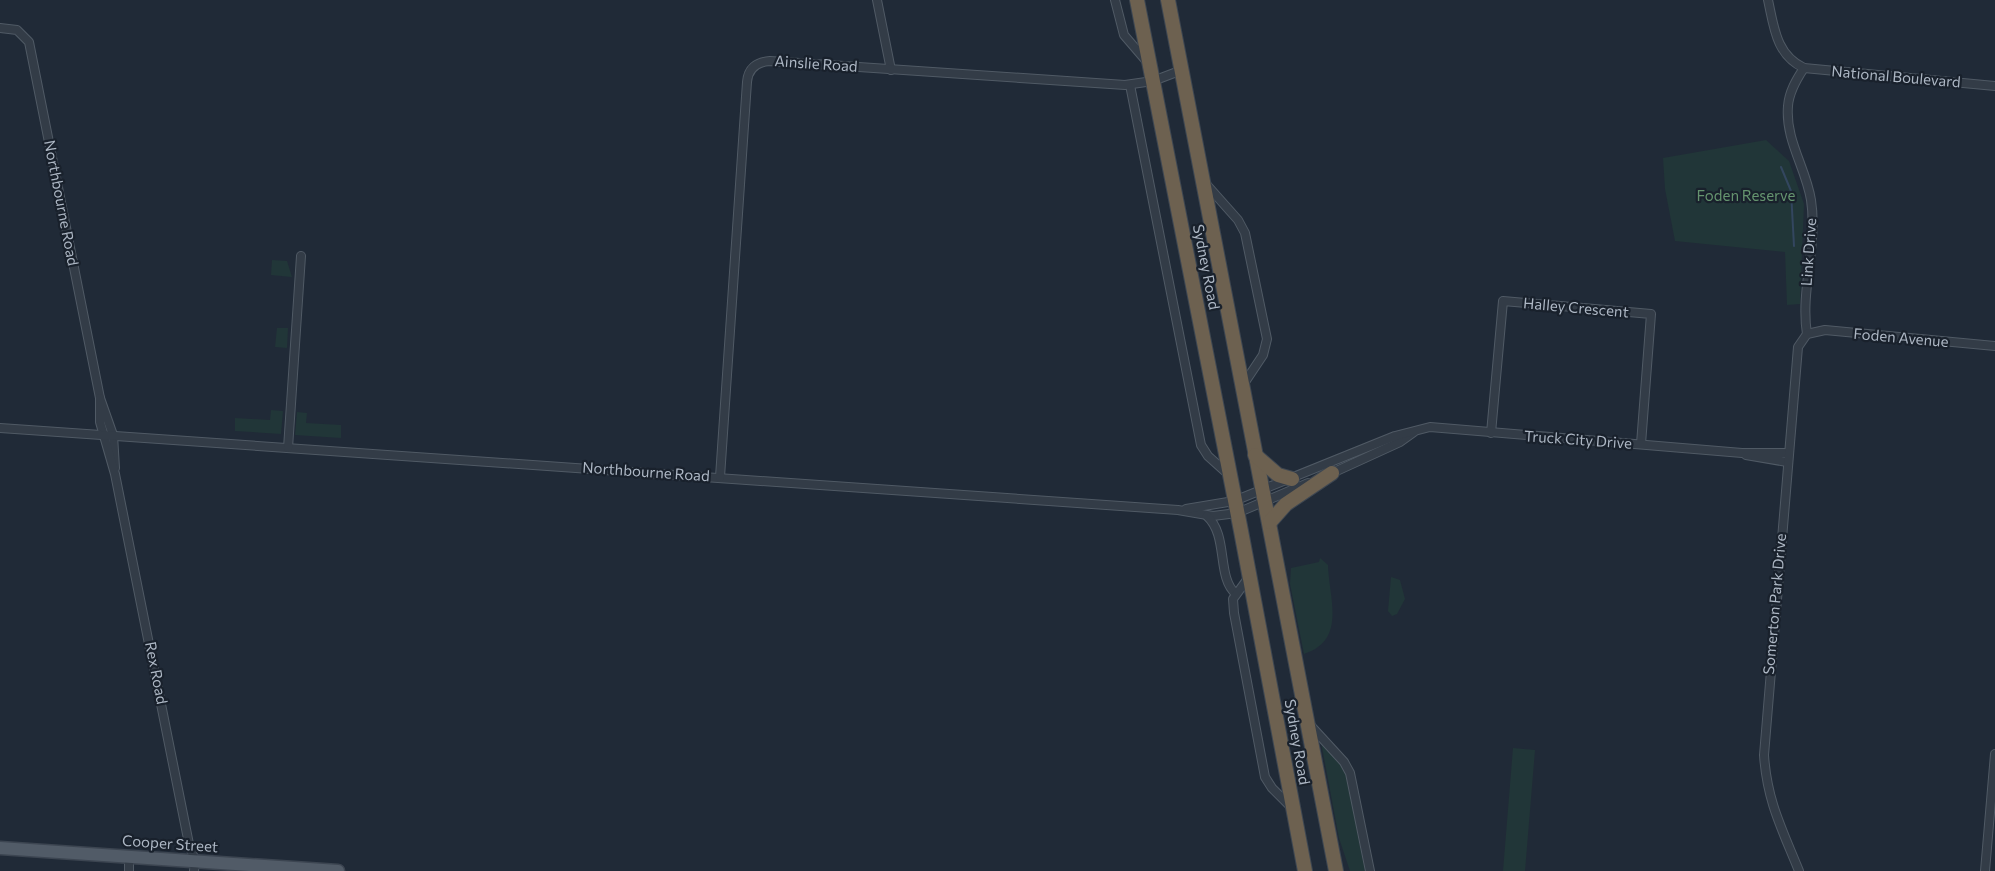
<svg xmlns="http://www.w3.org/2000/svg" width="1995" height="871" font-family="Commissioner,sans-serif">
<style>
.green{fill:#213638}
.lines{fill:none;stroke-linecap:round;stroke-linejoin:round}
.stream{stroke:#33465f;stroke-width:2}
.street-casing{stroke:#505a65;stroke-width:10}
.primary-casing{stroke:#3c4551;stroke-width:15}
.highway-casing{stroke:#3e4752;stroke-width:16}
.street{stroke:#333c47;stroke-width:8}
.primary{stroke:#515b67;stroke-width:12}
.highway{stroke:#6d6150;stroke-width:14}
.labels{text-anchor:middle;stroke-width:4.5;stroke-linejoin:round;paint-order:stroke}
.street-label{font-size:15px;fill:#adb7c4;stroke:#19212c}
.park-label{font-size:15px;fill:#65946f;stroke:#19212c}
</style>
<rect width="100%" height="100%" fill="#202a37"/>
<g class="green">
<polygon points="1766,140 1789,161 1804,204 1800,304 1787,305 1785,252 1675,241 1665,189 1663,158"/>
<polygon points="272,260 287,261 292,277 271,275"/>
<polygon points="277,328 288,328 287,348 275,347"/>
<polygon points="271,410 283,411 281,434 235,431 235,418 270,420"/>
<polygon points="297,412 307,413 306,423 341,425 341,438 295,435"/>
<path d="M1320,558L1328,565C1329,599 1347,640 1304,654L1290,584L1291,568L1319,562Z"/>
<polygon points="1391,577 1400,580 1405,599 1397,614 1392,616 1388,611"/>
<polygon points="1321,742 1343,765 1346,774 1365,871 1350,871 1339,838"/>
<polygon points="1513,748 1535,750 1525,871 1503,871"/>
</g>
<g class="lines">
<polyline class="stream" points="1781,167 1791,191 1794,246"/>
<g class="street-casing">
<g id="street">
<polyline points="877,0 891,70"/>
<polyline points="1115,0 1124,35 1148,63"/>
<path d="M1768,0C1774,27 1776,55 1804,68L1995,86"/>
<polyline points="0,28 17,30 29,42 100,398 113,435 115,468"/>
<path d="M1804,68C1796,80 1789,92 1788,106C1785,140 1806,168 1811,200C1818,245 1800,290 1807,334"/>
<polyline points="1130,85 1201,445 1208,456 1228,474"/>
<polyline points="1206,184 1238,220 1245,233 1267,339 1263,355 1243,385"/>
<polyline points="100,398 100,422 115,474 189,844 195,861 194,871"/>
<polyline points="0,428 1178,510 1213,516 1237,513 1308,483"/>
<polyline points="1491,433 1503,301 1651,314 1641,444"/>
<polyline points="288,448 301,256"/>
<polyline points="1746,455 1787,462"/>
<polyline points="1330,474 1400,442 1414,432"/>
<path d="M720,477L747,82C748,69 756,62 770,61L1125,85L1153,81L1182,70"/>
<polyline points="1186,509 1234,501 1395,436 1430,427 1742,453 1788,453"/>
<path d="M1207,516C1229,536 1216,577 1236,594"/>
<polyline points="1249,577 1233,599 1234,613 1265,777 1272,788 1291,807"/>
<polyline points="1310,725 1344,762 1350,773 1370,871"/>
<polyline points="129,871 129,856"/>
<path d="M1799,871C1782,829 1767,801 1764,755L1798,347L1807,334L1825,330L1995,346"/>
<polyline points="1985,871 1995,754"/>
</g>
</g>
<g class="primary-casing">
<polyline id="primary" points="0,848 338,871"/>
</g>
<g class="highway-casing">
<g id="highway">
<polyline points="1137,0 1241,531 1305,871"/>
<polyline points="1168,0 1336,871"/>
<polyline points="1255,455 1278,475 1292,479"/>
<polyline points="1270,522 1286,504 1332,473"/>
</g>
</g>
<use href="#street" class="street"/>
<use href="#primary" class="primary"/>
<use href="#highway" class="highway"/>
</g>
<g class="labels">
<g class="street-label">
<text transform="translate(816 64) rotate(4)" y="5">Ainslie Road</text>
<text transform="translate(1896 77) rotate(5)" y="5">National Boulevard</text>
<text transform="translate(61 203) rotate(79)" y="5">Northbourne Road</text>
<text transform="translate(1809 252) rotate(-86)" y="5">Link Drive</text>
<text transform="translate(1206 267) rotate(79)" y="5">Sydney Road</text>
<text transform="translate(1576 308) rotate(5)" y="5">Halley Crescent</text>
<text transform="translate(1901 338) rotate(5)" y="5">Foden Avenue</text>
<text transform="translate(1578 440) rotate(4)" y="5">Truck City Drive</text>
<text transform="translate(646 472) rotate(4)" y="5">Northbourne Road</text>
<text transform="translate(1775 604) rotate(-85)" y="5">Somerton Park Drive</text>
<text transform="translate(156 673) rotate(79)" y="5">Rex Road</text>
<text transform="translate(1297 742) rotate(80)" y="5">Sydney Road</text>
<text transform="translate(170 844) rotate(4)" y="5">Cooper Street</text>
</g>
<g class="park-label">
<text x="1746" y="201">Foden Reserve</text>
</g>
</g>
</svg>
